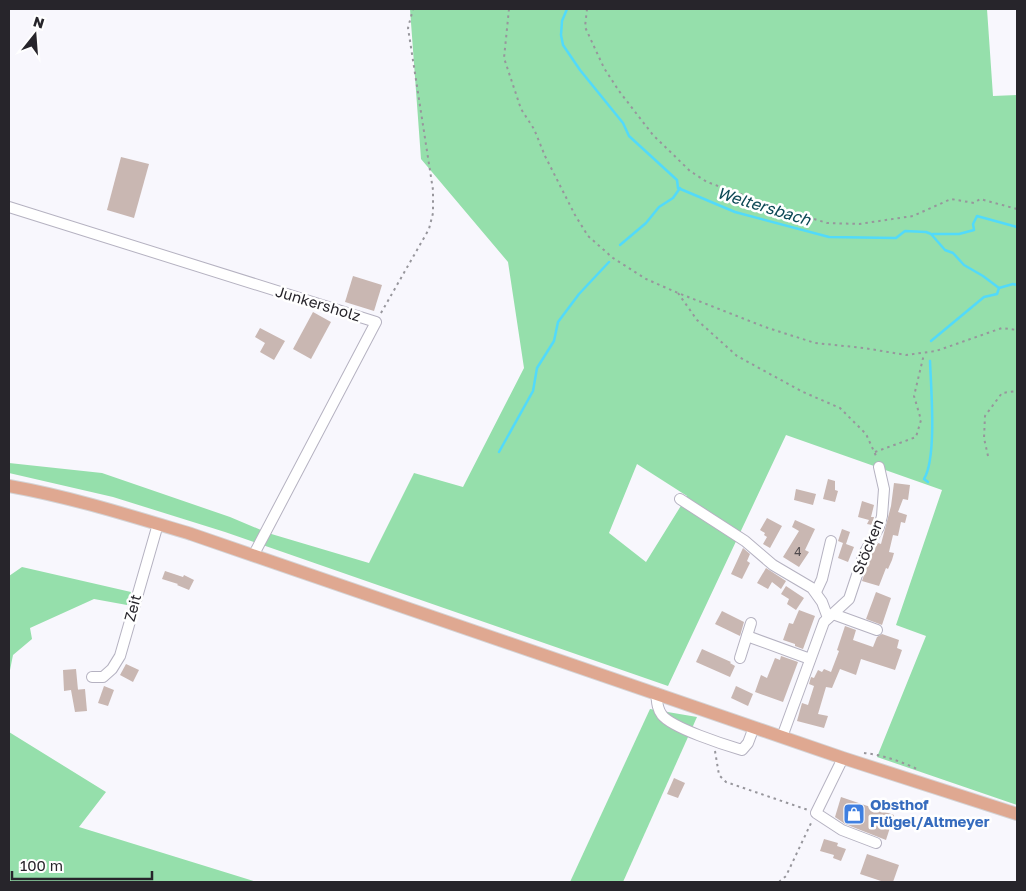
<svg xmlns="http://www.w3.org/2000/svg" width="1026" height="891" font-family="'Golos Text',sans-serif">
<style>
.green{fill:#95dfab;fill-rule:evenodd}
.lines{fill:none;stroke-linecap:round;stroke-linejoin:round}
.stream{stroke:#52dafa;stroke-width:2.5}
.building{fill:#c9b7b2}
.minor-casing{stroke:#b5b2c1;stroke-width:12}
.major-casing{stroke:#d4d3d5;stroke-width:14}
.path{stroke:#97969c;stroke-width:2;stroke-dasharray:2.5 4;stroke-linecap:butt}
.minor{stroke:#fff;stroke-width:10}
.major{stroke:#dfa891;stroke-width:12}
.labels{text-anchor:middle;stroke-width:5;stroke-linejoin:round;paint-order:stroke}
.number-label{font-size:12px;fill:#504a4d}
.street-label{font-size:15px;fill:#27252b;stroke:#fff}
.shop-label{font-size:15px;font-weight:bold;fill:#366cbe;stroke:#fff;text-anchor:start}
.water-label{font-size:16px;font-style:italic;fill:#0d4956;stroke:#fff}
</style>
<rect width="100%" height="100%" fill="#f8f7fd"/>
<g class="green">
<path d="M410,9H987L993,96L1017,95V805L877,757L926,636L896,625L942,490L786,435L668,686L225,532L113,497L9,473V463L102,473L230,517L268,533L369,563L414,473L463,487L524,368L508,262L421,159ZM637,464L687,496L646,562L609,533Z"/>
<polygon points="22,567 131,592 127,605 94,599 30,628 32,639 13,655 9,675 9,576"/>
<polygon points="650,709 697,717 623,882 570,882"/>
<polygon points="9,732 106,792 79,827 257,882 9,882"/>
</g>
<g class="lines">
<g class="stream">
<polyline points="567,9 562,21 561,35 563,45 580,70 623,123 629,136 677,180 678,188 735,212 829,237 896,238 905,231 926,232 931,234 945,250 953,253 964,265 983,276 999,288 1013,284 1017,285"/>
<polyline points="933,234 959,234 974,230 973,224 977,216 1017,227"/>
<polyline points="620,245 646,223 659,207 673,198 680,188"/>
<polyline points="931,341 984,297 997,294 999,288"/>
<polyline points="499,452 533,391 537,368 554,341 558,322 579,294 609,262"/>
<path d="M928,482L924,479C937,458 931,388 930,361"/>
</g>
</g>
<g class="building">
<polygon points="121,157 149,164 134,218 107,210"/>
<polygon points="353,276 382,285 374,311 345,302"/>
<polygon points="313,312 331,322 311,359 293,349"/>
<polygon points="260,328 285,341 274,360 260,352 265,343 255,337"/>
<polygon points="828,479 835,481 835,490 838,491 835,502 823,499"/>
<polygon points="894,483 910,485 908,500 903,499 898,512 907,515 905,523 901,522 898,536 893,535 889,552 894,553 892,560 888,569 886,568 879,586 862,581 870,557 878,543 881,544 891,506"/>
<polygon points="796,489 816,494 813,505 794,500"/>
<polygon points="862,501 874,505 871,517 874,517 872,525 867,524 869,520 858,517"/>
<polygon points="767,518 782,526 770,548 763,544 767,537 764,535 765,533 760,530"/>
<polygon points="795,520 815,529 805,550 809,552 799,567 783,557 799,531 792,527"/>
<polygon points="842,529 850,532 846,544 854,547 848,562 838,558 843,543 838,541"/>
<polygon points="743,548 750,554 747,561 750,563 742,579 731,574"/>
<polygon points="766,568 786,581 781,589 772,582 768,589 757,583"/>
<polygon points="165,571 183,577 184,575 194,580 189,590 177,585 178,584 162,579"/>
<polygon points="786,586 804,598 796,610 787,604 789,599 781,594"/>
<polygon points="876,592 891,598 882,625 866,619"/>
<polygon points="799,610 815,616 803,649 795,646 795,644 783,640 789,623 793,624"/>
<polygon points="722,611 744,622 740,636 715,624"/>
<polygon points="845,626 856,630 853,640 873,647 877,637 882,634 899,640 897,648 902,650 895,670 861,659 856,675 840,669 832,688 826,687 818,714 828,716 824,728 797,721 802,703 808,705 814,686 809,684 811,677 814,678 818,670 822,672 824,669 831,672 839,651 837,650"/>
<polygon points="702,649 731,662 730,663 735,666 730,677 696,662"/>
<polygon points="781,656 798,662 783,702 755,692 761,675 767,678 775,658 780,660"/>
<polygon points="126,664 139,670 133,682 120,675"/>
<polygon points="76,669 78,690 74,690 85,689 87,711 75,712 71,690 64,691 63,670"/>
<polygon points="104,686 114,690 108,706 98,703"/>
<polygon points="736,686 753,694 748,706 731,698"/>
<polygon points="674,778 685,783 678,798 667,794"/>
<polygon points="841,797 894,815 886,840 845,824 835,817"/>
<polygon points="824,839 838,843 837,846 846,849 841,861 833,858 834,855 820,851"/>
<polygon points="867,854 899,865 893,882 884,882 860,874"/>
</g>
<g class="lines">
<g class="minor-casing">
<g id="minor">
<polyline points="9,207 376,322 253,556"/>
<polyline points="680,499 745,541 773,565 812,588 822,602 828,618"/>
<polyline points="816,592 822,579 831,541"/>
<polyline points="833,614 877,630"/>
<polyline points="747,636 810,659"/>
<polyline points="740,658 751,623"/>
<polyline points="92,677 103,677 112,669 120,656 158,524"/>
<path d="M656,693C657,701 657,709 662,715C672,728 725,745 742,750L748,743L754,727"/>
<polyline points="782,737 824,622 849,599 864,554 879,527 882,516 884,489 879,467"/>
<polyline points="843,758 816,813 842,830 876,843"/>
</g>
</g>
<g class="major-casing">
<path id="major" d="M9,486C71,497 131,516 191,534L843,758L1017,814"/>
</g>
<g class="path">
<polyline points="509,9 504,58 521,109 534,129 545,156 575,215 588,236 613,258 646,279 678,293 765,327 815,343 864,348 906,355 936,351 1002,328 1017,330"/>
<polyline points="587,9 585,27 604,68 619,91 653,135 690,171 707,182 785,210 827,223 859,224 913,216 951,199 974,203 980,199 1017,209"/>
<polyline points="678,293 697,320 737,356 803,392 840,408 866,434 877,458"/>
<polyline points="381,313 429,229 433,213 433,190 408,28 413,9"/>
<polyline points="875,452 916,437 921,420 914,396 924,354"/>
<polyline points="988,456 984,438 985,416 1002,393 1017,391"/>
<polyline points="715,751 719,775 726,782 808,810"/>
<path d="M864,753C883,755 903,762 919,770"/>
<polyline points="779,882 786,876 812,821"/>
</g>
<use href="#minor" class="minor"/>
<use href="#major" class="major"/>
</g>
<defs>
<g id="shop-square" transform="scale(1.125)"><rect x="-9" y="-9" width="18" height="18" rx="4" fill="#3f7fe0" stroke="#fff"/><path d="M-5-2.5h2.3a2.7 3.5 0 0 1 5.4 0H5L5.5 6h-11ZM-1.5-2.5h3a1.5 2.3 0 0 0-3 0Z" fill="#fff"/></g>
</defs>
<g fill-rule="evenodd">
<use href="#shop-square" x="854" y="814"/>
</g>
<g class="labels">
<g class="number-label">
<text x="798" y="556">4</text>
</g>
<g class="street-label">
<text transform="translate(318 304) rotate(17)" y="5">Junkersholz</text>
<text transform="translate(868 547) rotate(-68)" y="5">Stöcken</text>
<text transform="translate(133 608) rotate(-75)" y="5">Zeit</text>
</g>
<g class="shop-label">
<text x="870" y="810">Obsthof<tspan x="870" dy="17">Flügel/Altmeyer</tspan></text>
</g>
<g class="water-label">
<text transform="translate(764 206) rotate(17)" y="6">Weltersbach</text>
</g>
</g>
<rect width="1026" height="891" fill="none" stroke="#27252b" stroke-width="20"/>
<g transform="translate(35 35) rotate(17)" stroke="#ffffff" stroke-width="4" paint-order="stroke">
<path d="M0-4L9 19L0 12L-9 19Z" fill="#27252b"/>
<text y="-8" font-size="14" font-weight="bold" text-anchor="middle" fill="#27252b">N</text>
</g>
<path d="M12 871v8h140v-8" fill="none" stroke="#27252b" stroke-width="2.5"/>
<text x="20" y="871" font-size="15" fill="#27252b" stroke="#ffffff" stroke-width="4" paint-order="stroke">100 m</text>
</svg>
